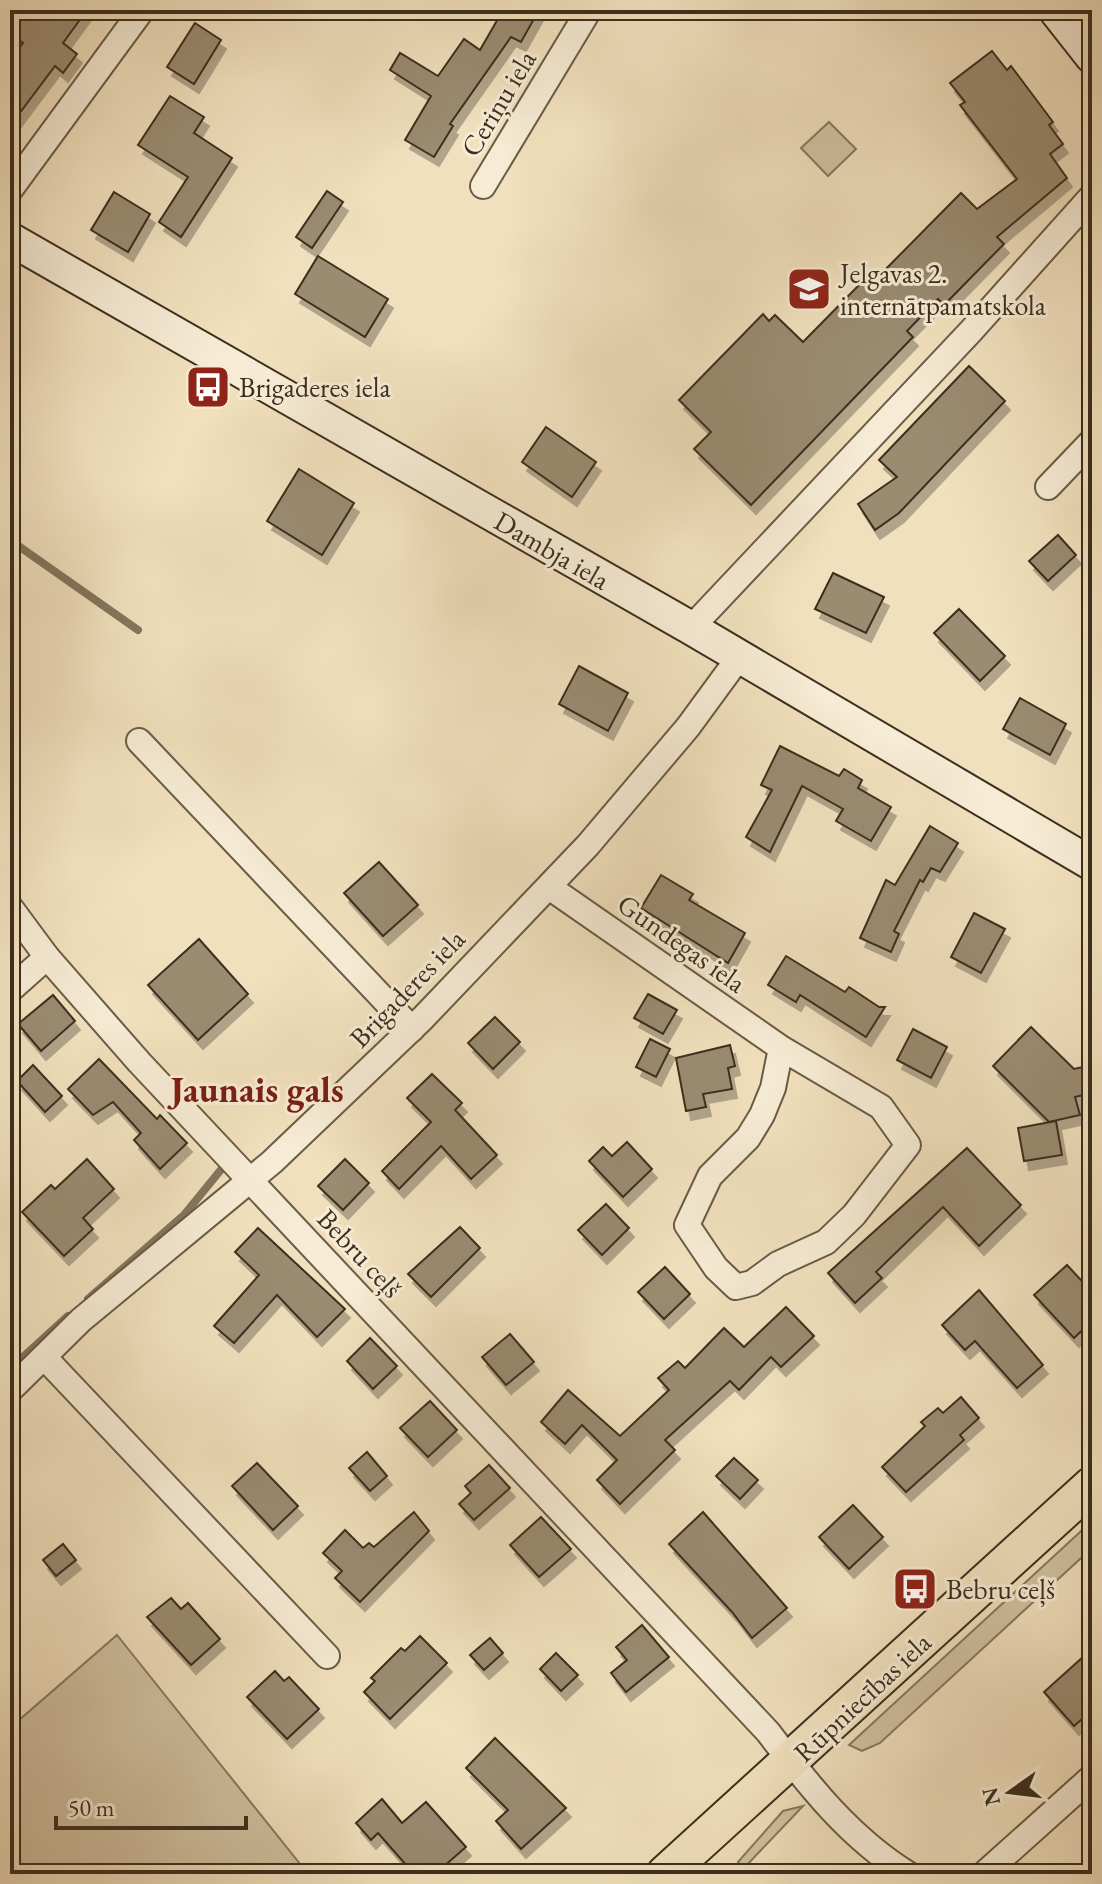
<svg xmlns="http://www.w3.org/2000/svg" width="1102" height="1884" font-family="'EB Garamond',serif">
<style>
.green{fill:#d2c2a2;stroke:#877860;stroke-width:2}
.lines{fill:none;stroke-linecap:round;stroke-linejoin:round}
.stream{stroke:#83755d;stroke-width:8}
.building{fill:#9a8b71;stroke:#3c2f1f;stroke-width:2;filter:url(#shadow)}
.street-casing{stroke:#695b46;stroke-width:28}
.secondary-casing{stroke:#3c2f1f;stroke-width:36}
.primary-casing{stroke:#3c2f1f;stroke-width:40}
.street{stroke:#f6ebd4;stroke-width:24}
.secondary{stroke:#f6ebd4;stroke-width:32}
.primary{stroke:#f1e0bd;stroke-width:36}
.labels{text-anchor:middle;stroke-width:6;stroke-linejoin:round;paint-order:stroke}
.street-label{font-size:28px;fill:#3c2f1f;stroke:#f6ebd4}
.poi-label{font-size:28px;fill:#3c2f1f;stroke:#f6ebd4;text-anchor:start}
.district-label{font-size:36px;font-weight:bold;fill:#7a1f14;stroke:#f6ebd4}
</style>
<defs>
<filter id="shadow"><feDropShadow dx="5" dy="9" stdDeviation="0" flood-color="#0004"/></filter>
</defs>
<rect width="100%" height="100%" fill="#f1e0bd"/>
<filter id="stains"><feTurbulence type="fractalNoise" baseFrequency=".0025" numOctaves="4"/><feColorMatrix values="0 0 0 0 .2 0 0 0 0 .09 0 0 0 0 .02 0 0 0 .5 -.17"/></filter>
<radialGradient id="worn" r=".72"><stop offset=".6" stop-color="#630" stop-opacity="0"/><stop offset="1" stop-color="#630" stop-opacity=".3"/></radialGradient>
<g class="green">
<polygon points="829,122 856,149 828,176 801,148"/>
<polygon points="1092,1521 1092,1548 880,1743 862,1751 849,1745"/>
<polygon points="117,1635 308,1874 10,1874 10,1728"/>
<polygon points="803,1806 744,1868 738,1862 783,1811"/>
</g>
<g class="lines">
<g class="stream">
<polyline points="10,540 138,630"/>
<polyline points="88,1299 184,1215 224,1166"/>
<polyline points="10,1369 68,1316"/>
</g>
</g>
<g class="building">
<polygon points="10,10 87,10 63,43 77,54 63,73 55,66 10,126 10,60 23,43 10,33"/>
<polygon points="503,10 539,10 521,42 511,37 450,124 453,126 434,157 405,140 431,96 390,70 400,53 438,76 464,39 480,50"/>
<polygon points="195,23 221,40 194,84 167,67"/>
<polygon points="992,51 1007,70 1011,66 1053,122 1049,125 1063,144 1050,154 1067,178 997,237 1004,244 944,305 938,299 907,331 913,337 751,505 694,449 711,432 679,400 763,314 769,321 775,315 803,342 863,281 868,287 961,193 977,209 1017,179 960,105 965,102 950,83"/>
<polygon points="170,96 204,117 194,133 232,158 181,237 159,222 188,177 138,145"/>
<polygon points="327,191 343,202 312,248 296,237"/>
<polygon points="114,192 150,214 128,252 91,230"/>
<polygon points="318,256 388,299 365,337 295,294"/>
<polygon points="969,366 1005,401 899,513 875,530 858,504 897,477 879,460"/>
<polygon points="546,427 596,462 572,497 522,462"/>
<polygon points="299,469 354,503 322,555 267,521"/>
<polygon points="1058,535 1076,555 1048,581 1029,561"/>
<polygon points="833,573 884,597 866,633 815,609"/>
<polygon points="959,609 1005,656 980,681 934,633"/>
<polygon points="579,666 628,693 608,731 559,704"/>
<polygon points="1020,698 1066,724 1050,755 1003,729"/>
<polygon points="780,746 839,776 844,769 862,780 858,788 891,807 871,841 836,821 843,809 802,786 770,852 746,837 772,790 761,785"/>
<polygon points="930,826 958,843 940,872 931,868 923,882 920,880 894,931 899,934 891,952 860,938 886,880 895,885"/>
<polygon points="379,862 418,905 383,936 344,893"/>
<polygon points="661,875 693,894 689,900 745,933 728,963 641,908"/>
<polygon points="974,913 1005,929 981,973 951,957"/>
<polygon points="199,939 248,994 198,1040 148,985"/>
<polygon points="786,956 845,992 849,987 879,1007 885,1007 866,1037 800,995 796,1002 768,985"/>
<polygon points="648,994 677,1010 663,1034 634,1018"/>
<polygon points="53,995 75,1021 41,1051 18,1024"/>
<polygon points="495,1017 520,1042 493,1069 468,1043"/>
<polygon points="1031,1027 1074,1069 1092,1065 1092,1093 1075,1097 1080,1115 1049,1122 993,1066"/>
<polygon points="913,1029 947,1047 931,1078 897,1060"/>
<polygon points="650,1039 670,1049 656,1077 636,1067"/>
<polygon points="730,1045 735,1066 728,1068 732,1089 703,1094 706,1107 686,1111 676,1058"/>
<polygon points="99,1059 157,1119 160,1115 187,1143 160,1169 134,1140 141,1133 113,1102 93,1115 68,1089"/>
<polygon points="33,1065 62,1096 45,1112 17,1081"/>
<polygon points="432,1074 462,1103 455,1110 497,1155 471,1179 441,1146 399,1189 382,1171 431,1122 407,1098"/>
<polygon points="1056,1121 1062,1155 1024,1161 1018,1128"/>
<polygon points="627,1142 652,1169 623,1197 589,1161 603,1147 612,1156"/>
<polygon points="967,1148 1021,1205 979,1246 943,1207 876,1272 882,1278 855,1303 828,1273"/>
<polygon points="87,1159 114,1189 83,1218 93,1229 64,1256 22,1212 51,1185 55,1189"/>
<polygon points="345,1159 369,1183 343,1210 318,1186"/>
<polygon points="606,1204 629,1228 602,1255 578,1230"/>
<polygon points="460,1227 480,1248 431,1297 408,1274"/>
<polygon points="258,1228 345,1309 317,1337 277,1295 234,1343 214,1326 259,1275 235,1252"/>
<polygon points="1067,1265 1092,1292 1092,1321 1074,1338 1034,1295"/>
<polygon points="665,1267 690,1294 664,1319 638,1292"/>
<polygon points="979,1290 1043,1365 1017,1388 975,1341 965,1350 942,1325"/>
<polygon points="786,1307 814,1336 781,1367 771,1357 739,1390 730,1381 665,1440 675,1450 620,1504 597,1480 617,1460 582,1425 565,1444 541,1422 568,1390 620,1436 669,1390 658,1378 678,1361 685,1368 724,1328 744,1347"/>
<polygon points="510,1334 534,1362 506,1385 482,1357"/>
<polygon points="370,1338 397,1366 373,1389 347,1361"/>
<polygon points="961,1397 979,1418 960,1435 964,1440 906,1492 882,1467 925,1426 921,1422 938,1408 943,1413"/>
<polygon points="430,1401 457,1430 428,1457 400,1428"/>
<polygon points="367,1452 387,1476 370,1491 349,1468"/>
<polygon points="734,1458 758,1480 740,1499 716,1476"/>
<polygon points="257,1463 298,1506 273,1530 232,1486"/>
<polygon points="489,1465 510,1488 474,1520 459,1504 471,1493 465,1486"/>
<polygon points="853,1505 883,1537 849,1569 819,1537"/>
<polygon points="414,1512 429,1531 360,1602 335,1578 342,1571 323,1553 345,1530 363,1548 369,1543 374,1547"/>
<polygon points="703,1512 787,1608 752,1638 732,1612 669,1544"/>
<polygon points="541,1517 571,1549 539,1577 510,1545"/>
<polygon points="63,1544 76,1560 56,1576 43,1560"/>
<polygon points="171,1598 181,1609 188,1603 220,1639 191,1665 147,1617"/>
<polygon points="642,1625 669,1657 626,1692 611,1673 627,1660 616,1647"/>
<polygon points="420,1636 447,1663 390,1719 364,1692 375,1681 371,1678 401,1648 405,1651"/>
<polygon points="490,1638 503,1653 484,1670 470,1655"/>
<polygon points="556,1653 578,1675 561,1691 540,1669"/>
<polygon points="1083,1657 1092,1667 1092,1710 1074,1726 1044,1692"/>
<polygon points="275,1671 284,1681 289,1677 319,1709 287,1739 247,1697"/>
<polygon points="495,1738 566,1808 521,1849 496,1821 508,1810 466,1768"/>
<polygon points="382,1799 402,1823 426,1802 466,1847 435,1874 414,1874 378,1833 371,1840 356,1823"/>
</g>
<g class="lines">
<g class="street-casing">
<g id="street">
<polyline points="483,186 589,10"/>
<polyline points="10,190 142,10"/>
<polyline points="1048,487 1092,441"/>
<polyline points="691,628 971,331 1092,196"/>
<polyline points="139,741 412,1029"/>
<polyline points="549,887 781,1048 881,1107 908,1145 854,1215 826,1242 778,1264 752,1283 736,1287 716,1268 687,1225 710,1176 748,1138 762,1115 773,1088 781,1048"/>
<path d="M10,907L47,957L139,1062L768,1732C809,1786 850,1838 908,1874"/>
<polyline points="10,990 47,957"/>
<polyline points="44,1357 327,1656"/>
<polyline points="10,1390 81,1320 272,1162 422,1019 588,845 688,727 740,656"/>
<polyline points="984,1874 1092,1777"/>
</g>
</g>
<g class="secondary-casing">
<g id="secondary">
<polyline points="1055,10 1092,57"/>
<polyline points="10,239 691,628 1092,864"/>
</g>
</g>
<g class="primary-casing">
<polyline id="primary" points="665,1874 1092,1485"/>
</g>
<use href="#street" class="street"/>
<use href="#secondary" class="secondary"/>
<use href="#primary" class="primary"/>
</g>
<defs>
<g id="school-square" transform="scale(2.3)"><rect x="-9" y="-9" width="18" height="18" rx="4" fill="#8f2418" stroke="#f6ebd4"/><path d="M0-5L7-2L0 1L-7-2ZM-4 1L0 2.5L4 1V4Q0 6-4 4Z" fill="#fff"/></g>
<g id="bus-square" transform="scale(2.3)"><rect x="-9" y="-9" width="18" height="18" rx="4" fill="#8f2418" stroke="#f6ebd4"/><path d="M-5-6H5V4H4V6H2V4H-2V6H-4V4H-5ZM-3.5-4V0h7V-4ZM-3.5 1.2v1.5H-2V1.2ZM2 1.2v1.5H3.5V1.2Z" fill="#fff"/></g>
</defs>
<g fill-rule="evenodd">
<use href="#school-square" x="809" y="289"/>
<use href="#bus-square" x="208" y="387"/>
<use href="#bus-square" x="915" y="1589"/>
</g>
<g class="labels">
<g class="street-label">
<text transform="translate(498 103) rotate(-59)" y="10">Ceriņu iela</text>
<text transform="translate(552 550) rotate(30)" y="10">Dambja iela</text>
<text transform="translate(682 943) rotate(35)" y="10">Gundegas iela</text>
<text transform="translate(407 988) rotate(-46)" y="10">Brigaderes iela</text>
<text transform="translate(360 1253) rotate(47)" y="10">Bebru ceļš</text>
<text transform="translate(862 1697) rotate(-43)" y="10">Rūpniecības iela</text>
</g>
<g class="poi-label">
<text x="840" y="283">Jelgavas 2.<tspan x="840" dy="32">internātpamatskola</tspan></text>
<text x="239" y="397">Brigaderes iela</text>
<text x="946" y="1599">Bebru ceļš</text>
</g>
<g class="district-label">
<text x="257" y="1102">Jaunais gals</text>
</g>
</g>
<rect width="1102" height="1884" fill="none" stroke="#f1e0bd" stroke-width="40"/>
<rect x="12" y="12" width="1078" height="1860" fill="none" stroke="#3c2f1f" stroke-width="4"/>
<rect x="20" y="20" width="1062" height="1844" fill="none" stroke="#3c2f1f" stroke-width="2"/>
<g transform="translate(1010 1792) rotate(256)" stroke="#f6ebd4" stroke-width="6" paint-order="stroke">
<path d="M0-6L14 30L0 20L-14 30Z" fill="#3c2f1f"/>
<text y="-12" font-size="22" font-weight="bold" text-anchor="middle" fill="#3c2f1f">N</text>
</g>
<path d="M56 1816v12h190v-12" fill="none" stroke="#3c2f1f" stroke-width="4"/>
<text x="68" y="1816" font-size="24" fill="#3c2f1f" stroke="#f6ebd4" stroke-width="6" paint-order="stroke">50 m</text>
<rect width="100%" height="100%" filter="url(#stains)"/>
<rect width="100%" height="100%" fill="url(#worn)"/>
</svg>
